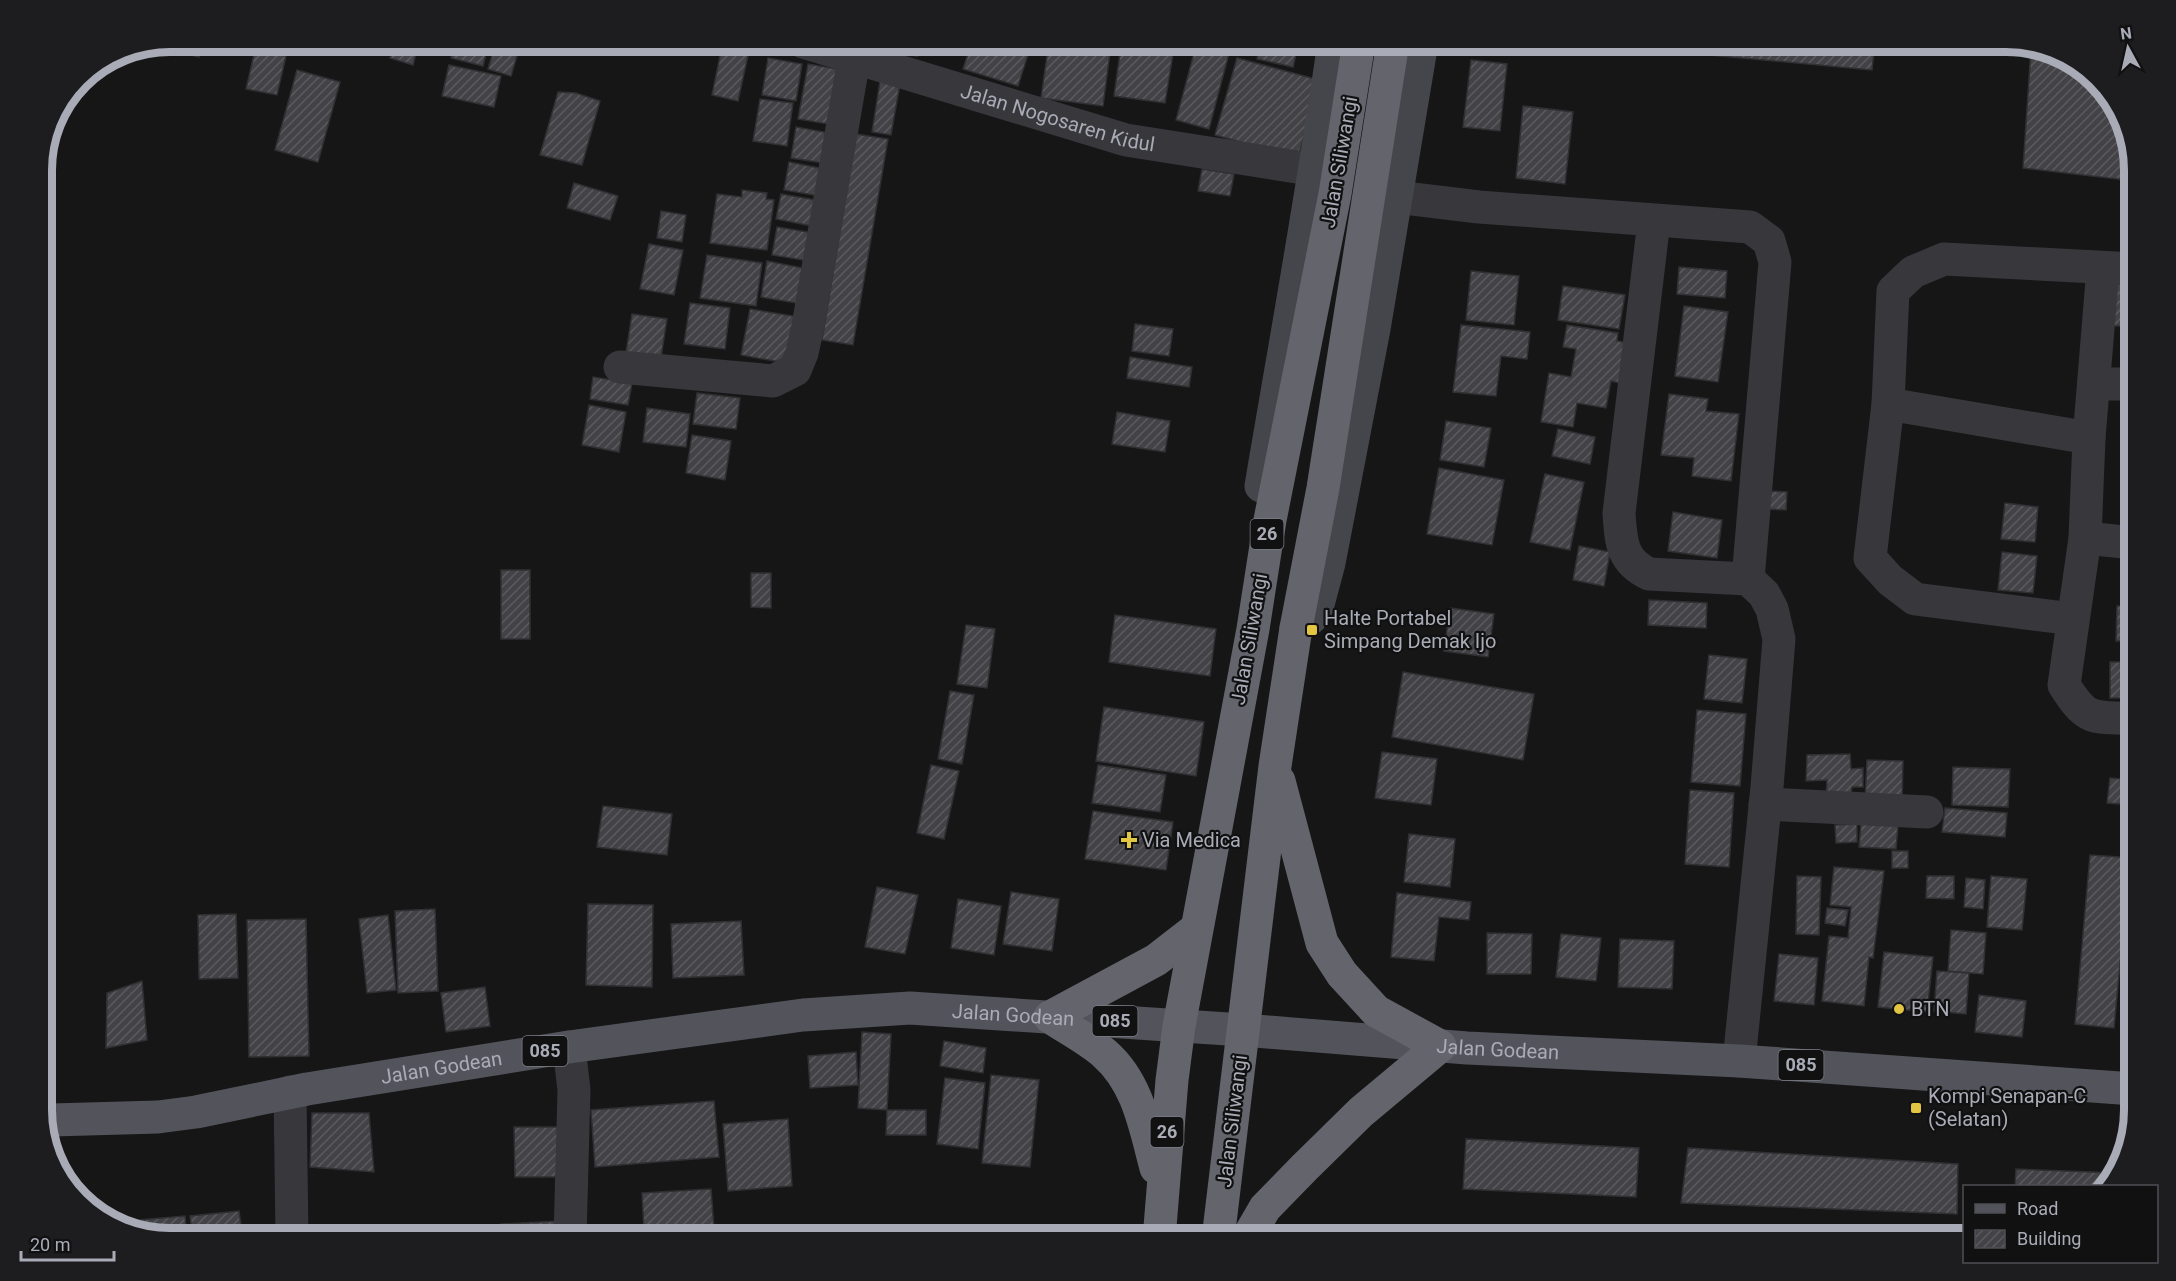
<svg xmlns="http://www.w3.org/2000/svg" width="2176" height="1281" font-family="Roboto,sans-serif">
<style>
.building{fill:url(#building-hatch);stroke:#303033;stroke-width:1.5}
.lines{fill:none;stroke-linecap:round;stroke-linejoin:round}
.street{stroke:#37373c;stroke-width:33}
.secondary{stroke:#45464c;stroke-width:33}
.primary{stroke:#53545b;stroke-width:33}
.highway{stroke:#63646c;stroke-width:33}
.poi-dot{fill:#e2c543;stroke:#111112;stroke-width:2}
.labels{text-anchor:middle;stroke-width:4.5;stroke-linejoin:round;paint-order:stroke}
.shield{fill:#111112;stroke:#7b7d85;stroke-width:1.5}
.shield-label{font-size:18px;font-weight:bold;fill:#a9abb6}
.street-label{font-size:20px;fill:#a9abb6;stroke:#111112}
.poi-label{font-size:20px;fill:#a9abb6;stroke:#111112;text-anchor:start}
.rim{fill:none;stroke:#a9abb6;stroke-width:8}
</style>
<defs>
<pattern id="building-hatch" width="6" height="6" patternUnits="userSpaceOnUse" patternTransform="scale(1.5)"><rect width="6" height="6" fill="#434347"/><path d="M-1 1l2-2M0 6l6-6M5 7l2-2" fill="none" stroke="#5b5b5f"/></pattern>
</defs>
<rect width="100%" height="100%" fill="#161617"/>
<g class="building">
<polygon points="170,42 202,42 199,57 153,45"/>
<polygon points="395,42 419,42 413,65 390,58"/>
<polygon points="431,42 450,42 448,47"/>
<polygon points="456,42 489,42 483,66 451,58"/>
<polygon points="496,42 521,42 511,76 488,69"/>
<polygon points="696,42 719,42 717,51 695,47"/>
<polygon points="865,42 919,42 917,56 864,46"/>
<polygon points="972,42 1032,42 1018,86 963,69"/>
<polygon points="1049,42 1086,42 1111,45 1103,106 1041,98"/>
<polygon points="1197,42 1232,42 1209,129 1176,120"/>
<polygon points="1261,42 1299,42 1293,67 1257,59"/>
<polygon points="1567,42 1875,42 1872,70"/>
<polygon points="722,46 749,51 738,101 712,95"/>
<polygon points="1121,46 1173,54 1165,103 1114,96"/>
<polygon points="2031,49 2070,59 2117,106 2134,162 2134,181 2023,168"/>
<polygon points="255,50 286,56 277,95 246,89"/>
<polygon points="768,58 802,64 796,101 762,95"/>
<polygon points="1237,58 1319,80 1298,158 1215,135"/>
<polygon points="1471,60 1507,64 1500,131 1463,127"/>
<polygon points="808,64 843,70 834,125 798,119"/>
<polygon points="449,65 501,76 494,107 442,96"/>
<polygon points="297,70 340,82 318,162 275,150"/>
<polygon points="880,81 900,84 891,135 872,132"/>
<polygon points="558,92 576,93 600,101 582,165 540,155"/>
<polygon points="760,99 793,103 787,146 753,141"/>
<polygon points="1523,106 1573,112 1565,184 1516,178"/>
<polygon points="796,127 835,134 830,164 791,158"/>
<polygon points="856,134 888,139 853,345 822,340"/>
<polygon points="789,162 830,170 825,197 784,190"/>
<polygon points="1202,169 1234,174 1230,196 1198,191"/>
<polygon points="574,183 618,196 610,220 567,208"/>
<polygon points="742,190 767,193 766,199 774,200 767,250 710,243 717,194 742,197"/>
<polygon points="781,194 822,201 817,227 776,219"/>
<polygon points="661,211 686,215 682,242 657,238"/>
<polygon points="777,227 814,233 809,261 772,255"/>
<polygon points="649,244 683,250 674,295 640,289"/>
<polygon points="707,255 762,263 756,306 700,298"/>
<polygon points="767,261 808,269 802,304 761,297"/>
<polygon points="1679,267 1727,271 1725,298 1677,294"/>
<polygon points="1471,271 1519,276 1514,325 1466,320"/>
<polygon points="2110,284 2134,284 2134,326 2109,326"/>
<polygon points="1563,286 1625,295 1619,329 1558,320"/>
<polygon points="690,303 730,308 725,349 684,344"/>
<polygon points="1684,306 1728,312 1718,382 1675,376"/>
<polygon points="750,309 799,317 791,364 741,355"/>
<polygon points="632,314 667,319 660,364 625,359"/>
<polygon points="1135,324 1173,329 1169,356 1132,351"/>
<polygon points="1461,325 1530,332 1527,359 1501,356 1496,396 1453,392"/>
<polygon points="1567,325 1618,333 1617,341 1635,344 1628,385 1611,381 1606,408 1577,403 1573,427 1541,422 1549,373 1571,377 1576,349 1563,347"/>
<polygon points="1130,357 1192,367 1189,387 1127,378"/>
<polygon points="593,377 632,383 628,405 590,399"/>
<polygon points="697,393 740,398 736,429 693,424"/>
<polygon points="1669,394 1708,399 1706,411 1739,414 1731,481 1692,476 1694,458 1661,455"/>
<polygon points="589,405 626,412 619,452 582,445"/>
<polygon points="647,408 690,414 686,447 643,442"/>
<polygon points="1117,412 1170,421 1165,452 1112,444"/>
<polygon points="1446,421 1491,428 1484,467 1440,460"/>
<polygon points="1558,429 1595,437 1590,464 1552,456"/>
<polygon points="692,435 731,441 725,480 686,473"/>
<polygon points="2133,439 2134,439 2134,463 2129,463"/>
<polygon points="1439,468 1504,480 1492,545 1427,534"/>
<polygon points="1545,474 1584,482 1570,550 1530,542"/>
<polygon points="2130,478 2134,478 2134,522 2126,521"/>
<polygon points="1770,491 1787,492 1786,510 1768,509"/>
<polygon points="2005,503 2038,507 2035,542 2001,539"/>
<polygon points="1673,512 1722,520 1717,558 1668,551"/>
<polygon points="1579,546 1610,552 1604,586 1573,580"/>
<polygon points="2002,552 2037,556 2033,593 1998,590"/>
<rect x="501" y="570" width="29" height="69"/>
<polygon points="751,573 771,573 771,608 751,607"/>
<polygon points="1649,600 1707,603 1706,628 1648,625"/>
<polygon points="2117,606 2134,606 2134,641 2116,641"/>
<polygon points="1450,608 1494,614 1488,657 1444,651"/>
<polygon points="1115,615 1216,629 1210,676 1109,662"/>
<polygon points="966,625 995,629 987,688 957,684"/>
<polygon points="1709,655 1747,659 1742,703 1704,699"/>
<rect x="2110" y="662" width="24" height="36"/>
<polygon points="1403,672 1534,694 1523,760 1392,737"/>
<polygon points="950,691 974,695 962,764 938,759"/>
<polygon points="1104,707 1204,722 1196,776 1096,761"/>
<polygon points="1697,710 1746,714 1740,786 1691,782"/>
<polygon points="1382,752 1437,759 1431,805 1375,798"/>
<polygon points="1850,754 1851,769 1863,768 1863,787 1852,787 1850,800 1826,799 1827,780 1806,781 1807,755"/>
<polygon points="1867,760 1903,761 1902,804 1865,802"/>
<polygon points="931,765 959,771 944,839 917,833"/>
<polygon points="1098,765 1166,775 1160,812 1092,803"/>
<polygon points="1953,767 2010,769 2008,807 1952,805"/>
<polygon points="2110,778 2134,780 2134,805 2107,803"/>
<polygon points="1690,790 1734,793 1729,867 1685,864"/>
<polygon points="603,806 672,814 667,855 597,847"/>
<polygon points="1945,808 2007,813 2005,837 1942,832"/>
<polygon points="1093,811 1173,822 1166,870 1085,859"/>
<polygon points="1857,824 1857,842 1836,843 1835,825"/>
<polygon points="1861,824 1898,826 1896,849 1859,847"/>
<polygon points="1409,834 1455,839 1450,887 1404,882"/>
<rect x="1892" y="851" width="16" height="17"/>
<polygon points="2090,855 2134,858 2134,923 2124,922 2114,1028 2075,1024"/>
<polygon points="1834,867 1884,871 1873,958 1869,957 1864,1006 1822,1001 1829,936 1848,938 1851,907 1830,905"/>
<polygon points="1797,876 1821,877 1819,935 1796,934"/>
<polygon points="1927,876 1954,876 1954,899 1926,898"/>
<polygon points="1991,876 2027,879 2022,930 1987,927"/>
<polygon points="1966,878 1985,880 1983,909 1964,907"/>
<polygon points="877,887 918,895 905,954 865,947"/>
<polygon points="1011,892 1059,899 1052,951 1003,944"/>
<polygon points="1397,893 1471,902 1469,920 1439,917 1434,961 1391,957"/>
<polygon points="958,899 1001,906 994,955 951,948"/>
<polygon points="588,904 653,905 652,987 586,985"/>
<polygon points="1827,908 1848,910 1845,926 1825,923"/>
<polygon points="435,909 438,991 398,993 395,911"/>
<polygon points="236,914 238,978 199,979 198,915"/>
<polygon points="388,915 396,990 367,993 359,919"/>
<polygon points="306,919 309,1056 249,1057 247,920"/>
<polygon points="741,921 744,975 673,978 671,924"/>
<polygon points="1951,930 1986,933 1983,974 1948,971"/>
<polygon points="1487,933 1532,934 1531,974 1487,974"/>
<polygon points="1561,934 1601,938 1596,981 1556,977"/>
<polygon points="1620,939 1674,941 1672,989 1618,987"/>
<polygon points="1884,952 1933,957 1927,1012 1878,1007"/>
<polygon points="1779,954 1818,958 1814,1005 1774,1001"/>
<polygon points="1937,971 1969,973 1966,1014 1934,1011"/>
<polygon points="142,981 147,1040 106,1048 107,993"/>
<polygon points="485,987 490,1026 446,1032 441,993"/>
<polygon points="1979,995 2026,1001 2022,1037 1975,1032"/>
<polygon points="862,1032 891,1034 887,1110 858,1108"/>
<polygon points="944,1041 986,1048 983,1073 940,1066"/>
<polygon points="856,1052 858,1085 810,1088 808,1056"/>
<polygon points="991,1075 1039,1080 1030,1167 982,1163"/>
<polygon points="945,1078 985,1083 978,1149 937,1144"/>
<polygon points="714,1101 719,1157 595,1167 591,1110"/>
<polygon points="887,1110 926,1110 926,1135 886,1135"/>
<polygon points="312,1113 369,1113 374,1172 310,1167"/>
<polygon points="788,1119 792,1186 728,1191 723,1124"/>
<polygon points="514,1127 569,1127 570,1177 515,1177"/>
<polygon points="1466,1139 1639,1148 1636,1197 1463,1189"/>
<polygon points="1688,1148 1958,1164 1957,1214 1681,1203"/>
<polygon points="2016,1169 2117,1173 2105,1186 2015,1186"/>
<polygon points="711,1189 714,1228 644,1231 642,1193"/>
<polygon points="239,1211 243,1239 193,1239 190,1216"/>
<polygon points="185,1216 187,1239 170,1239 140,1231 139,1220"/>
<polygon points="560,1221 561,1239 501,1239 501,1224"/>
<polygon points="1854,1228 1913,1233 1913,1239 1853,1239"/>
<polygon points="432,1230 433,1239 384,1239 384,1232"/>
<polygon points="370,1234 370,1239 317,1239 317,1236"/>
<polygon points="713,1237 774,1238 774,1239 713,1239"/>
<rect x="1352" y="1237" width="59" height="2"/>
</g>
<g class="lines">
<g class="street">
<path id="s1" d="M803,42L1126,140L1316,170"/>
<polyline points="1396,197 1479,207 1750,227 1769,241 1775,262 1748,579"/>
<path d="M1654,221L1619,513C1621,541 1621,561 1649,574L1748,579L1764,594L1772,609L1779,639L1767,787L1739,1061"/>
<path d="M2103,268L2089,438L2085,538L2064,685C2088,723 2092,716 2134,719"/>
<polyline points="620,367 773,381 795,370 802,353 808,326 854,59"/>
<polyline points="2094,384 2134,384"/>
<polyline points="1888,404 2089,438"/>
<polyline points="2085,538 2134,543"/>
<polyline points="2073,619 1915,599 1890,580 1870,558 1888,404 1893,291 1913,272 1944,259 2134,269"/>
<polyline points="1765,804 1927,812"/>
<polyline points="569,1047 574,1090 570,1239"/>
<polyline points="290,1092 292,1239"/>
</g>
<g class="secondary">
<path d="M1261,486C1286,338 1313,191 1334,42"/>
<polyline points="1296,628 1311,618 1317,608 1329,563 1374,329 1422,42"/>
</g>
<path class="primary" id="s2" d="M42,1118L52,1120L158,1117L196,1112L307,1089L569,1047L803,1015L910,1008L1243,1030L1467,1048L1739,1061L2134,1089"/>
<g class="highway">
<path d="M1156,1168C1145,1127 1138,1083 1105,1054C1089,1040 1068,1029 1050,1017L1156,960L1196,929"/>
<polyline points="1159,1239 1172,1080 1179,1026 1253,629 1270,520 1335,194 1359,42"/>
<polyline points="1218,1239 1275,766 1296,628 1323,488 1393,42"/>
<polyline points="1247,1239 1265,1208 1304,1168 1361,1112 1440,1046 1376,1011 1342,974 1322,943 1279,781"/>
</g>
</g>
<g class="poi-dot">
<rect x="1306" y="624" width="12" height="12" rx="3"/>
<path d="M1126 831h6v6h6v6h-6v6h-6v-6h-6v-6h6z"/>
<circle cx="1899" cy="1009" r="6"/>
<rect x="1910" y="1102" width="12" height="12" rx="3"/>
</g>
<g class="labels">
<g class="shield">
<rect x="1250.5" y="519" width="33" height="30" rx="4.5"/>
<rect x="1092.5" y="1006" width="45" height="30" rx="4.5"/>
<rect x="522.5" y="1036" width="45" height="30" rx="4.5"/>
<rect x="1778.5" y="1050" width="45" height="30" rx="4.5"/>
<rect x="1150.5" y="1117" width="33" height="30" rx="4.5"/>
</g>
<g class="shield-label">
<text x="1267" y="540">26</text>
<text x="1115" y="1027">085</text>
<text x="545" y="1057">085</text>
<text x="1801" y="1071">085</text>
<text x="1167" y="1138">26</text>
</g>
<g class="street-label">
<text dy="7" stroke="none"><textPath href="#s1" startOffset="266">Jalan Nogosaren Kidul</textPath></text>
<text transform="translate(1339 162) rotate(-80)" y="7">Jalan Siliwangi</text>
<text transform="translate(1249 639) rotate(-80)" y="7">Jalan Siliwangi</text>
<text dy="7" stroke="none"><textPath href="#s2" startOffset="980">Jalan Godean</textPath></text>
<text dy="7" stroke="none"><textPath href="#s2" startOffset="1466">Jalan Godean</textPath></text>
<text dy="7" stroke="none"><textPath href="#s2" startOffset="404">Jalan Godean</textPath></text>
<text transform="translate(1232 1121) rotate(-83)" y="7">Jalan Siliwangi</text>
</g>
<g class="poi-label">
<text x="1324" y="625">Halte Portabel<tspan x="1324" dy="23">Simpang Demak Ijo</tspan></text>
<text x="1142" y="847">Via Medica</text>
<text x="1911" y="1016">BTN</text>
<text x="1928" y="1103">Kompi Senapan-C<tspan x="1928" dy="23">(Selatan)</tspan></text>
</g>
</g>
<path d="M0 0H2176V1281H0ZM170 52H2006A118 118 0 0 1 2124 170V1110A118 118 0 0 1 2006 1228H170A118 118 0 0 1 52 1110V170A118 118 0 0 1 170 52Z" fill="#1d1d1f" fill-rule="evenodd"/>
<path class="rim" d="M170 52H2006A118 118 0 0 1 2124 170V1110A118 118 0 0 1 2006 1228H170A118 118 0 0 1 52 1110V170A118 118 0 0 1 170 52Z"/>
<rect x="1963" y="1185" width="195" height="78" fill="#111112" stroke="#4e4f54" stroke-width="1.5"/>
<rect x="1975" y="1204" width="30" height="9" fill="#53545b" stroke="#4e4f54" stroke-width="1.5"/>
<text x="2017" y="1215" font-size="18" fill="#a9abb6">Road</text>
<rect x="1975" y="1230" width="30" height="18" fill="url(#building-hatch)" stroke="#4e4f54" stroke-width="1.5"/>
<text x="2017" y="1245" font-size="18" fill="#a9abb6">Building</text>
<g transform="translate(2128 48) rotate(352)" stroke="#111112" stroke-width="4.5" paint-order="stroke">
<path d="M0-4.5L10 22L0 15L-10 22Z" fill="#a9abb6"/>
<text y="-9" font-size="16" font-weight="bold" text-anchor="middle" fill="#a9abb6">N</text>
</g>
<path d="M21 1251v9h93v-9" fill="none" stroke="#a9abb6" stroke-width="3"/>
<text x="30" y="1251" font-size="18" fill="#a9abb6" stroke="#111112" stroke-width="4.5" paint-order="stroke">20 m</text>
</svg>
